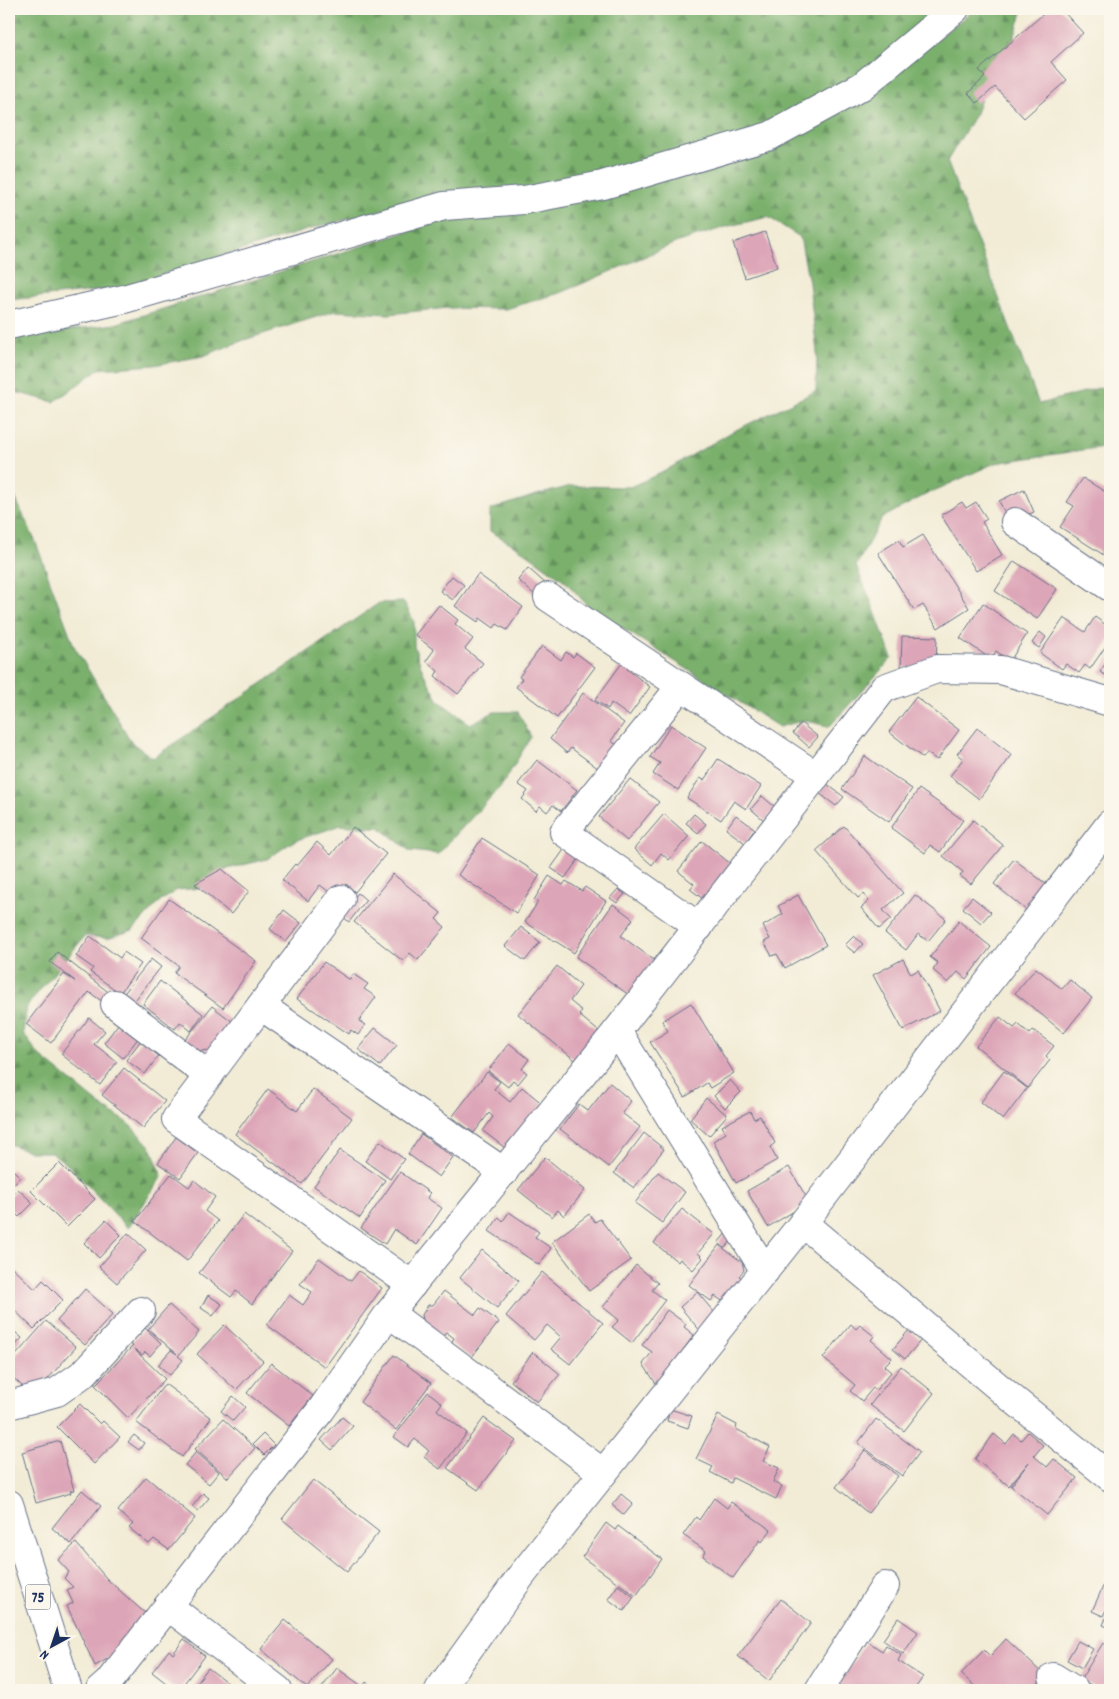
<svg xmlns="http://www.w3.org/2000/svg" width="1119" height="1699" font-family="Dekko,sans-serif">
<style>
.forest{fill:url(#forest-firs);stroke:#4a7065}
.building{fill:#dda6b8}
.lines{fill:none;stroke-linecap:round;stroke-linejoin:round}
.minor-casing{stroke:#667188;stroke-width:30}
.major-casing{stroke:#667188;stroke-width:30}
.minor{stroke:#fff;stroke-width:28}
.major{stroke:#fff;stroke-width:28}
.labels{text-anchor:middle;stroke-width:4;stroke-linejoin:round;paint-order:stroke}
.shield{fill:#fbf7ec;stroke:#5e6b89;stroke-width:1}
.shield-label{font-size:15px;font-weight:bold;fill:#1b2f5e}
</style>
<defs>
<pattern id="forest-firs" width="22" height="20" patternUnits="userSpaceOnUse" patternTransform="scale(1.25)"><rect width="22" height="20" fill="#7ab06c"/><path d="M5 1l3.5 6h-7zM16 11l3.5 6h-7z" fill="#63905c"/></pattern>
</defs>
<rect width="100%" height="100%" fill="#fbf7ec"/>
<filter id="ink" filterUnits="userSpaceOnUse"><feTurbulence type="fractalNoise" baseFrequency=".02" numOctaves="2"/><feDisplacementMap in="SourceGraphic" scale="10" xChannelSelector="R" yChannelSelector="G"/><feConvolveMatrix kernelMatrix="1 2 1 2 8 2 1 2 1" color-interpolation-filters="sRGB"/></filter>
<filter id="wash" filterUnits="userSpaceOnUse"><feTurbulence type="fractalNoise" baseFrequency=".0096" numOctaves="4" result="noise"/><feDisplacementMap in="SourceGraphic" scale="20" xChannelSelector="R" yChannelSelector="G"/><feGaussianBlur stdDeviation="1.12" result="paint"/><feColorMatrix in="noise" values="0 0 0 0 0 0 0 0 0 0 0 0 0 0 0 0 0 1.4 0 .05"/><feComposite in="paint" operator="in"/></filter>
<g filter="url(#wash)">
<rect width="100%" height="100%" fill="#f2ecd6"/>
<g class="forest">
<polygon points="9,9 935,9 854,81 765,130 603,173 525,190 441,196 320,226 115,289 9,300"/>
<polygon points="975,9 1023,9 1010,51 990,75 976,113 947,161 1039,404 1110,385 1110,446 995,463 925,495 882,518 856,566 872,604 892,658 829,727 805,720 779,727 589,607 565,581 522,550 490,531 490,510 533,496 571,486 630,487 663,472 730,433 816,391 817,352 809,283 800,237 768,217 729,226 678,242 563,292 506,309 448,308 389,314 335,311 244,340 203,356 154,365 99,369 54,402 19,393 9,389 9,338 115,324 435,223 519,214 869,92"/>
<polygon points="9,484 36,543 74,646 132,743 153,758 379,603 404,602 414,622 414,646 423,672 439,701 470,724 494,712 518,712 531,737 502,785 438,854 410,851 379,827 361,827 341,825 294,841 267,859 231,868 216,873 202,888 177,890 158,903 133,930 108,938 85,936 27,1006 23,1033 38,1054 104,1108 127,1122 151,1147 162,1176 128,1228 69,1166 51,1152 32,1152 9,1144"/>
</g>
<g id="blocks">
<g class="building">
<polygon points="1049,9 1061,9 1083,33 1051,62 1067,80 1024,118 995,87 977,103 968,93 985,77 979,70"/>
<polygon points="765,232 777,267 745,278 733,243"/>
<polygon points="1083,478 1110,495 1110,559 1060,527 1074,506 1067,502"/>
<polygon points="1024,489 1034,512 1010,523 999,501"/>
<polygon points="962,502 966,508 976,502 987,519 982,522 1002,555 976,571 941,515"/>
<polygon points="923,535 969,608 938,628 923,605 914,610 878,553 899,540 903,547"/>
<polygon points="1014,561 1057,589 1037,619 995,591"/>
<polygon points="528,568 546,584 536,596 518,580"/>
<polygon points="478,574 523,607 507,630 497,624 494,628 480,618 478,622 455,606"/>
<polygon points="452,576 464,585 453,600 440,591"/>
<polygon points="983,603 1027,634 1010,661 996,651 991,659 960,638"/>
<polygon points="439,605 458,620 455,624 473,639 465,649 483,663 458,694 435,676 438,671 426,661 434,650 415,635"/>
<polygon points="1095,617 1110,628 1110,640 1090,669 1085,665 1079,673 1066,664 1062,669 1040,653 1064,618 1085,632"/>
<polygon points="1040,632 1046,637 1039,648 1032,643"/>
<polygon points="902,636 937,637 936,664 901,668"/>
<polygon points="542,646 561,660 566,652 573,657 576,653 595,667 557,718 516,687 522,679 519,677"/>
<polygon points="1110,656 1110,678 1100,672"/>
<polygon points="625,659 631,663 627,669 650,687 629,716 611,703 608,709 595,700"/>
<polygon points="583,693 624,723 611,741 617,745 599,769 571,748 567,753 550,739"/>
<polygon points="916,697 959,730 937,760 927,753 923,758 889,732"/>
<polygon points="801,723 818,737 809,747 793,733"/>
<polygon points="671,725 706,748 678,790 653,774 660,763 650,757"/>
<polygon points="977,728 1012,755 979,799 950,776 963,759 957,754"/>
<polygon points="865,756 912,789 889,822 842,789"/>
<polygon points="718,759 761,786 746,809 734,801 721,820 687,798 700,778 704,780"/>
<polygon points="537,760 577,790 561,811 553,805 547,812 540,806 536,811 522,799 528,791 518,784"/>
<polygon points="630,779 659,802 627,841 599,817"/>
<polygon points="827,784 844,797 836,806 819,793"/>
<polygon points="919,789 963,820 940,852 930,845 925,853 891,828"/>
<polygon points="762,796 776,808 765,821 751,809"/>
<polygon points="664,814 689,836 669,860 661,853 652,865 634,849"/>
<polygon points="694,814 706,824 698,833 686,823"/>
<polygon points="736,815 755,829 745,843 726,829"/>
<polygon points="973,820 1003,845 971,884 960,876 963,872 943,856"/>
<polygon points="844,826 903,893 883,910 891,919 879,929 861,908 869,901 863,894 858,898 816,851"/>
<polygon points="353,827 386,854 355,892 346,884 336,897 320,885 308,901 282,880 295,864 297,866 317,842 331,855"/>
<polygon points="482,838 540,875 516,913 458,875"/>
<polygon points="702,841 731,864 703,899 690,889 694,884 678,871"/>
<polygon points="566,847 580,857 565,878 551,868"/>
<polygon points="1014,859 1046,884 1026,910 994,884"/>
<polygon points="222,869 249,891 231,914 195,884"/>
<polygon points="393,874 441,913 436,919 445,927 418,960 410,953 403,961 354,922"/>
<polygon points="549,876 563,885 566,881 582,891 585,887 606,901 574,953 525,922 538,902 534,900"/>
<polygon points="618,889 625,894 617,903 610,898"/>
<polygon points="358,893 366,900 349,922 341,915"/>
<polygon points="798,895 826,945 785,968 777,954 772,956 764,942 770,939 763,926 783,914 778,906"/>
<polygon points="915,895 946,919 928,941 918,934 906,950 885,933"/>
<polygon points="972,897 991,912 981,923 963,908"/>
<polygon points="169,899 256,961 223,1008 174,973 179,966 141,938"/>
<polygon points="613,904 633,919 621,936 654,960 629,995 576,957"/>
<polygon points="284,910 301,923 286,942 270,929"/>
<polygon points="959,921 991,947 966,979 958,972 948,983 933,970 938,963 930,957"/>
<polygon points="521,927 540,942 525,961 505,946"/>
<polygon points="90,936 120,958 124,952 141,964 120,993 90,972 93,968 76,956"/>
<polygon points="854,936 863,944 855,953 845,945"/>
<polygon points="57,952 116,998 110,1007 89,992 51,1043 26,1024 64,974 75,981 50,962"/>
<polygon points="151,959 161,967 132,1004 122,996"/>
<polygon points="903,959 911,974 918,970 940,1011 903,1030 873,975"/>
<polygon points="324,962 350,980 353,974 368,984 364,989 376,997 359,1021 365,1025 358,1035 351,1030 349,1034 297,999"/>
<polygon points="557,966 581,986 570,1001 582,1011 579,1015 603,1035 580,1064 518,1014"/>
<polygon points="1036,968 1062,989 1070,980 1092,998 1064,1033 1015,993"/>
<polygon points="160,981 203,1014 191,1031 180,1022 175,1029 143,1004"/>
<polygon points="691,1003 734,1073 710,1088 707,1083 685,1097 650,1042 668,1031 662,1021"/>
<polygon points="212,1006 233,1022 211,1050 199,1051 185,1040"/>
<polygon points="1000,1017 1014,1028 1018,1024 1030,1034 1033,1030 1054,1046 1046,1056 1050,1060 1028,1088 976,1046"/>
<polygon points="89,1018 105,1031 94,1044 117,1062 100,1085 61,1054"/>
<polygon points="119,1023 139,1037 123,1058 104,1043"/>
<polygon points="375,1028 397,1045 380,1066 358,1049"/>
<polygon points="142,1039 160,1054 145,1074 126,1060"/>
<polygon points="509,1043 529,1059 522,1069 527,1073 518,1084 513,1080 508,1087 488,1071"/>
<polygon points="124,1068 165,1101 143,1128 102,1095"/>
<polygon points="1004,1071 1027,1088 1003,1120 981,1102"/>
<polygon points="487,1072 500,1082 494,1089 510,1102 522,1087 544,1105 509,1151 483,1131 493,1117 489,1113 474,1133 452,1117"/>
<polygon points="730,1080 741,1092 725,1108 714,1096"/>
<polygon points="610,1083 631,1101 622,1113 640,1127 609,1167 560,1129 579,1104 588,1111"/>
<polygon points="268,1089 297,1111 313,1089 352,1118 302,1184 235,1134"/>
<polygon points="706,1098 727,1115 709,1136 690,1119"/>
<polygon points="750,1111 754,1119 760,1116 775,1143 770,1147 777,1160 736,1183 713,1141 726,1133 722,1126"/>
<polygon points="644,1133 664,1149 634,1188 614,1173"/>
<polygon points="421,1134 453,1157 439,1177 408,1154"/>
<polygon points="176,1137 198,1153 180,1178 158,1163"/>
<polygon points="380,1141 404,1159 390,1179 365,1161"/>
<polygon points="340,1150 385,1180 360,1218 314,1186"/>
<polygon points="545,1157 585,1190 564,1216 558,1210 552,1217 518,1190"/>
<polygon points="59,1163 95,1199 67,1227 31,1191"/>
<polygon points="789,1167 809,1202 768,1227 747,1191"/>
<polygon points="12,1169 20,1177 12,1186 9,1183 9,1173"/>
<polygon points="400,1172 430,1193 427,1198 442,1208 417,1245 394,1229 385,1244 361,1228"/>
<polygon points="658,1172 685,1192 662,1223 635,1203"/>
<polygon points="171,1174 189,1187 194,1180 215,1197 205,1211 218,1221 187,1261 135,1221"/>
<polygon points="18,1189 33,1203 19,1217 9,1207 9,1199"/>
<polygon points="682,1209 714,1234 698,1253 703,1258 693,1270 680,1259 678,1262 654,1243"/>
<polygon points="509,1212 539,1232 535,1237 551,1248 539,1265 489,1231 499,1217 503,1221"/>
<polygon points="244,1214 292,1251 252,1304 236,1291 231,1297 199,1273"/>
<polygon points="589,1214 595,1222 600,1219 631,1260 589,1291 552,1242"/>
<polygon points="106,1220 121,1235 99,1258 84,1243"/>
<polygon points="727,1232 734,1238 725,1248 718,1243"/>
<polygon points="128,1233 146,1250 117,1283 99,1267"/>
<polygon points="719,1245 742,1262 744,1270 739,1276 746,1281 728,1305 715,1296 711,1301 689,1285"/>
<polygon points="482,1250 519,1281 497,1308 460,1278"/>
<polygon points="319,1258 351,1281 359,1271 382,1288 325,1367 267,1325 289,1295 303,1305 312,1292 300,1284"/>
<polygon points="9,1264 35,1289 43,1280 63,1300 34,1329 9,1305"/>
<polygon points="636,1265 658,1283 652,1290 665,1300 632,1343 612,1327 619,1320 603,1307"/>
<polygon points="542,1272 603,1323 570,1364 551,1349 561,1337 547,1325 534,1340 506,1316"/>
<polygon points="85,1289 113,1314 85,1345 57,1321"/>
<polygon points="444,1291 475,1315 480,1308 499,1322 471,1358 451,1343 454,1338 446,1332 443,1337 424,1323 422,1315 428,1305 433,1305"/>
<polygon points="697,1292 719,1318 702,1333 680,1307"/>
<polygon points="208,1295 222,1304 213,1316 201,1308"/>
<polygon points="169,1305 199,1332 178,1356 183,1360 170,1375 158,1365 171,1350 177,1354 148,1329"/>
<polygon points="667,1310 686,1324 684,1327 694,1335 657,1385 643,1364 652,1352 642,1345"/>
<polygon points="46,1321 76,1347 33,1396 9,1374 9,1363"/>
<polygon points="851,1324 856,1329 860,1325 874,1336 871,1340 892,1358 884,1366 891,1372 876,1390 873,1388 862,1401 850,1391 855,1385 823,1358"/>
<polygon points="224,1325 263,1361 236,1390 197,1354"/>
<polygon points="9,1327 22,1338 9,1353"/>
<polygon points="145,1328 161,1343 150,1356 145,1352 142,1355 134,1349 165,1379 128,1418 95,1385 133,1346 130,1344"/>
<polygon points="909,1330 921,1340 905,1359 893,1349"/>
<polygon points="533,1352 560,1374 537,1402 511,1381"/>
<polygon points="394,1355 431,1383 396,1430 360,1402"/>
<polygon points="271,1363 313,1396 289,1426 247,1393"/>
<polygon points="901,1366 934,1393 904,1431 870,1405"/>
<polygon points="165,1384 211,1418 182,1457 136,1422"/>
<polygon points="428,1392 442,1403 437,1410 467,1433 440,1469 424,1457 429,1451 415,1439 408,1447 394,1437"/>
<polygon points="233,1396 245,1407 233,1421 221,1411"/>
<polygon points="80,1404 100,1424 103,1421 120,1437 94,1464 57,1427"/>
<polygon points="670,1409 692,1416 688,1428 667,1421"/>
<polygon points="718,1415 737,1425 736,1429 770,1447 763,1461 779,1468 773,1482 782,1486 776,1499 733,1478 731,1483 710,1472 713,1467 696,1459"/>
<polygon points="342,1417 353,1426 332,1450 321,1440"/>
<polygon points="484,1418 516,1441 478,1490 447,1468"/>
<polygon points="223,1419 255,1448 228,1478 195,1449"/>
<polygon points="876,1419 920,1452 902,1476 858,1443"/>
<polygon points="1028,1432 1043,1445 1034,1456 1047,1467 1054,1459 1077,1478 1047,1515 1011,1486 1029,1462 1009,1486 975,1459 994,1434 1006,1444 1014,1434 1021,1440"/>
<polygon points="263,1434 274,1445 264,1455 253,1444"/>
<polygon points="134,1435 144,1443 139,1450 128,1442"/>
<polygon points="60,1441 74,1490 70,1491 71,1493 36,1503 22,1452"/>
<polygon points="865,1450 898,1476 868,1513 836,1487"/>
<polygon points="196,1452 219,1472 209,1484 185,1465"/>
<polygon points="146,1477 195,1518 169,1550 154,1539 149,1544 129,1528 133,1524 118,1511"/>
<polygon points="313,1480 379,1532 347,1572 282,1519"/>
<polygon points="82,1490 101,1506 71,1544 52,1528"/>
<polygon points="203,1493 209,1498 198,1511 192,1507"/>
<polygon points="621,1494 633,1504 624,1515 612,1505"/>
<polygon points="714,1498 727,1508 731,1502 771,1530 762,1542 760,1540 733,1578 703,1556 706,1551 683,1535 696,1517 699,1520"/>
<polygon points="606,1523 615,1530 618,1526 662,1559 636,1596 582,1557"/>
<polygon points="76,1543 107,1579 147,1615 118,1653 95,1666 67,1606 73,1603 67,1590 73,1587 64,1578 69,1572 58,1560"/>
<polygon points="1106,1580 1110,1582 1110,1601 1103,1616 1092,1611"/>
<polygon points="618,1585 634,1597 624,1611 608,1599"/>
<polygon points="781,1599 811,1623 769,1681 738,1656"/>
<polygon points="1110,1609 1110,1628 1103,1625"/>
<polygon points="898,1618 918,1632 903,1654 883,1640"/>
<polygon points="285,1620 332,1659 307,1688 261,1649"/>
<polygon points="184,1639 205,1656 179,1690 175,1690 152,1672 169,1650 173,1654"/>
<polygon points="1006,1639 1045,1676 1035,1687 1039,1690 979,1690 961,1674 984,1650 990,1656"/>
<polygon points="867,1641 882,1651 886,1645 901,1655 898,1661 923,1677 914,1690 834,1690"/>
<polygon points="1078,1641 1093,1649 1082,1668 1067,1660"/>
<polygon points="1103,1643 1110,1647 1110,1690 1099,1690 1081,1679"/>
<polygon points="208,1668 237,1690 191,1690"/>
<polygon points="337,1668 363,1687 366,1682 377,1690 320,1690"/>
</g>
</g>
</g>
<g filter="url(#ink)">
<use href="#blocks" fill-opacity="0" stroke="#667188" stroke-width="1"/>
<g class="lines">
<g class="minor-casing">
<g id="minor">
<polyline points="9,325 124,299 444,206 524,200 603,185 770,136 862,86 955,9"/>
<polyline points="1015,522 1110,587"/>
<polyline points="548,597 816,776"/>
<polyline points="681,686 564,832 699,927"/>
<polyline points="341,899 176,1119 412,1285"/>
<polyline points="115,1004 209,1076"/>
<polyline points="261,1006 504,1172"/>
<polyline points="617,1031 765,1271"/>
<polyline points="803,1223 1009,1396 1110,1477"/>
<polyline points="389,1313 603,1473"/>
<polyline points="9,1405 57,1392 84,1373 141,1311"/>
<polyline points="168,1606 278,1690"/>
<polyline points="1053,1677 1074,1690"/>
<polyline points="100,1690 108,1683 321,1410 389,1313 617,1031 884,688 937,669 1001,670 1110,702"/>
<polyline points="439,1690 521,1576 803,1223 1110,824"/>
<polyline points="819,1690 885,1586"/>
</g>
</g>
<g class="major-casing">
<polyline id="major" points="9,1504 68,1690"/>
</g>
<use href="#minor" class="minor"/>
<use href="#major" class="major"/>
</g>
</g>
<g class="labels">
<rect class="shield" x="25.5" y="1584.5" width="25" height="25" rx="4"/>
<g class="shield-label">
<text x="38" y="1602">75</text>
</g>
</g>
<rect width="1119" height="1699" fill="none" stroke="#fbf7ec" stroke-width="30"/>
<g transform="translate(52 1646) rotate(220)" stroke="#fbf7ec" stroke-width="4" paint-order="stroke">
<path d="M0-4L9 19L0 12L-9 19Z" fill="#1b2f5e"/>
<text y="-8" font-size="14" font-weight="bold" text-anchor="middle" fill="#1b2f5e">N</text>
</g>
</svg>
